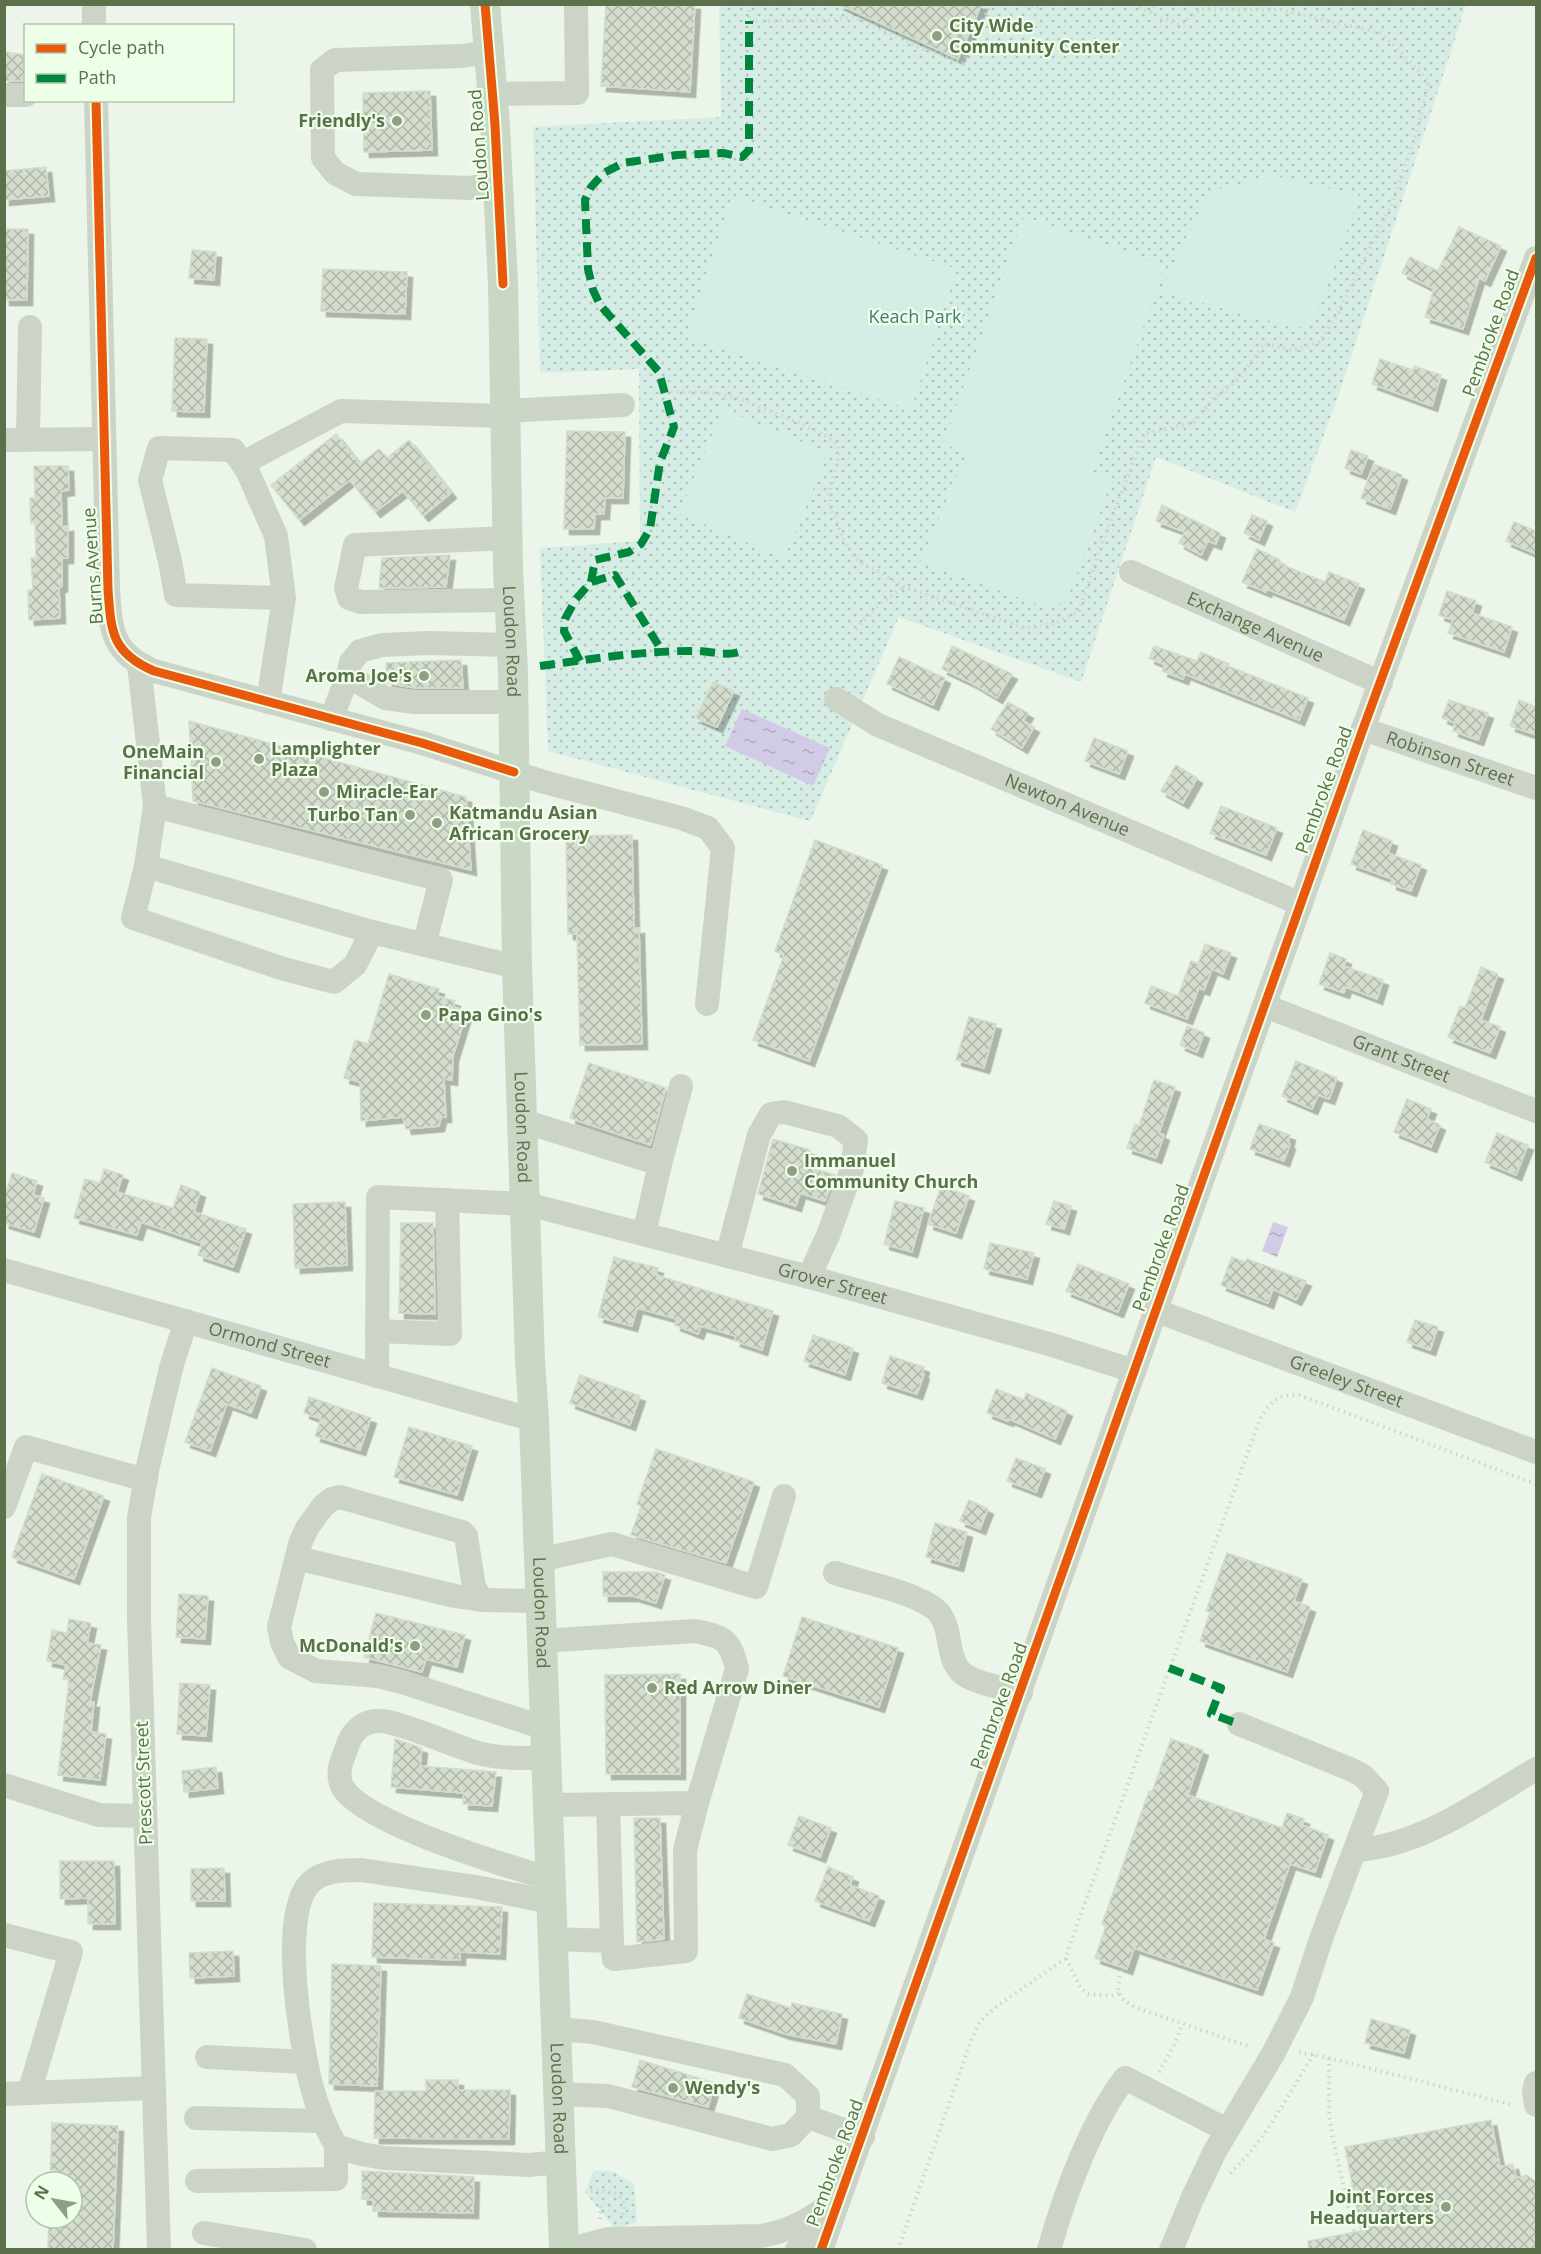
<svg xmlns="http://www.w3.org/2000/svg" width="1541" height="2254" font-family="'Open Sans',sans-serif">
<style>
.park{fill:url(#park-dots)}
.garden{fill:#d5ede4}
.water{fill:url(#water-ripples)}
.building{fill:url(#building-cross-hatch);stroke:#d2decb;stroke-width:1.5;filter:url(#shadow)}
.lines{fill:none;stroke-linecap:round;stroke-linejoin:round}
.path{stroke:#cfd5ca;stroke-width:4;stroke-dasharray:1.5 4.5;stroke-linecap:butt}
.minor{stroke:#ccd4c7;stroke-width:24}
.major{stroke:#cad7c5;stroke-width:30}
.quiet{stroke:#00873e;stroke-width:8;stroke-dasharray:15 8;stroke-linecap:butt}
.cycleway-casing{stroke:#edfee9;stroke-width:13}
.cycleway{stroke:#e8590c;stroke-width:9}
.poi-dot{fill:#8e9f82;stroke:#edfee9;stroke-width:2}
.labels{text-anchor:middle;stroke-width:4.5;stroke-linejoin:round;paint-order:stroke}
.poi-label{font-size:18px;font-weight:bold;fill:#5c714b;stroke:#edfee9;text-anchor:start}
.street-label{font-size:18px;fill:#5c714b;stroke:#edfee9}
.park-label{font-size:18px;fill:#467b77;stroke:#edfee9}
</style>
<defs>
<pattern id="park-dots" width="8" height="8" patternUnits="userSpaceOnUse" patternTransform="scale(1.5)"><rect width="8" height="8" fill="#d5ede4"/><path d="M2 2h.1M6 6h.1" fill="none" stroke="#b0c4bb" stroke-width="1.8" stroke-linecap="round"/></pattern>
<pattern id="water-ripples" width="26" height="14" patternUnits="userSpaceOnUse" patternTransform="scale(1.5)"><rect width="26" height="14" fill="#d2cbe5"/><path d="M2 4q2-2 4 0t4 0M15 11q2-2 4 0t4 0" fill="none" stroke="#aea9bc"/></pattern>
<pattern id="building-cross-hatch" width="8" height="8" patternUnits="userSpaceOnUse" patternTransform="scale(1.5)"><rect width="8" height="8" fill="#d5dece"/><path d="M0 0l8 8M0 8l8-8" fill="none" stroke="#b0b8a9"/></pattern>
<filter id="shadow"><feDropShadow dx="5.5" dy="5.5" stdDeviation="0" flood-color="#0004"/></filter>
</defs>
<rect width="100%" height="100%" fill="#ecf5e9"/>
<g class="park">
<polygon points="719,5 1466,5 1337,400 1295,512 1156,457 1081,682 899,617 810,821 548,751 540,548 640,541 639,369 540,373 533,127 721,117"/>
<polygon points="594,2170 614,2172 634,2184 637,2222 615,2229 585,2192"/>
</g>
<g class="garden">
<polygon points="1272,175 1360,196 1313,322 1297,328 1160,292 1209,192"/>
<polygon points="732,196 957,269 911,410 686,336"/>
<polygon points="1024,216 1165,266 1092,472 1113,478 1067,600 1048,608 920,562 967,453 943,444"/>
<polygon points="723,409 828,453 784,559 679,513"/>
</g>
<g class="water">
<polygon points="742,709 830,748 813,786 725,746"/>
<polygon points="1273,1222 1288,1227 1277,1257 1262,1251"/>
</g>
<g class="building">
<polygon points="606,4 695,4 690,92 601,86"/>
<polygon points="838,4 982,4 958,59"/>
<polygon points="4,52 26,55 26,81 4,81"/>
<polygon points="430,91 432,150 364,152 363,93"/>
<polygon points="46,167 49,196 4,200 4,171"/>
<polygon points="1459,227 1501,246 1485,281 1479,278 1463,329 1425,317 1434,289 1402,273 1410,257 1438,271"/>
<polygon points="4,229 28,229 27,300 4,300"/>
<polygon points="192,250 216,252 214,280 189,278"/>
<polygon points="323,269 407,272 405,314 321,311"/>
<polygon points="175,338 207,339 204,412 172,411"/>
<polygon points="1380,359 1413,370 1414,366 1441,375 1432,406 1372,384"/>
<polygon points="567,431 625,432 623,498 605,498 604,514 595,514 594,529 564,529"/>
<polygon points="336,434 360,464 379,449 387,458 409,440 451,493 423,516 403,491 375,512 350,480 299,520 271,485"/>
<polygon points="1351,450 1368,456 1361,474 1345,468"/>
<polygon points="1374,464 1402,475 1390,509 1361,498"/>
<polygon points="34,466 68,466 69,490 61,491 62,527 68,526 68,558 62,558 62,586 59,588 60,618 29,620 28,590 33,590 31,558 36,558 35,523 31,523 30,498 35,498"/>
<polygon points="1162,505 1220,533 1216,544 1208,541 1201,555 1179,543 1185,532 1156,521"/>
<polygon points="1252,515 1267,521 1259,540 1244,533"/>
<polygon points="1514,522 1536,531 1536,554 1506,541"/>
<polygon points="1257,549 1280,560 1278,563 1325,582 1329,572 1359,584 1344,620 1267,589 1266,592 1242,582"/>
<polygon points="450,555 446,587 379,588 382,558"/>
<polygon points="1447,591 1476,601 1472,613 1512,627 1504,652 1448,633 1453,620 1439,615"/>
<polygon points="952,646 1012,674 997,698 972,683 942,669"/>
<polygon points="1154,646 1197,661 1201,652 1229,664 1228,666 1308,698 1299,720 1185,674 1183,679 1162,671 1165,665 1149,658"/>
<polygon points="899,657 945,678 933,705 887,684"/>
<polygon points="461,660 463,688 416,688 387,683 386,663"/>
<polygon points="713,682 734,691 717,727 696,718"/>
<polygon points="1449,700 1488,713 1478,740 1453,731 1455,723 1442,718"/>
<polygon points="1519,700 1536,707 1536,735 1510,726"/>
<polygon points="1008,702 1028,713 1023,721 1034,727 1022,748 991,729"/>
<polygon points="189,721 466,797 471,870 193,801"/>
<polygon points="1094,738 1128,751 1119,774 1085,761"/>
<polygon points="1176,765 1197,778 1183,803 1161,791"/>
<polygon points="1221,806 1277,828 1266,855 1210,833"/>
<polygon points="1363,830 1392,841 1388,853 1421,865 1411,891 1391,884 1392,879 1351,864"/>
<polygon points="632,835 634,929 639,928 642,1044 580,1045 577,934 568,934 566,836"/>
<polygon points="815,840 882,865 809,1061 753,1040 784,955 775,951"/>
<polygon points="1205,944 1231,953 1223,974 1212,969 1204,990 1199,988 1187,1019 1145,1003 1151,986 1178,996 1191,961 1202,965 1198,964"/>
<polygon points="1330,953 1346,959 1344,966 1383,980 1377,999 1346,987 1344,993 1319,984"/>
<polygon points="1481,967 1498,974 1481,1020 1500,1027 1490,1053 1448,1037 1460,1006 1465,1008"/>
<polygon points="389,974 439,989 437,996 455,1001 453,1007 467,1011 453,1056 452,1080 444,1079 446,1117 441,1117 439,1126 406,1129 403,1117 361,1121 360,1082 344,1078 355,1040 368,1044"/>
<polygon points="969,1017 996,1024 984,1068 956,1060"/>
<polygon points="1187,1026 1204,1033 1197,1052 1180,1045"/>
<polygon points="1296,1061 1337,1078 1329,1099 1318,1095 1312,1109 1282,1096"/>
<polygon points="589,1063 666,1088 650,1145 570,1118"/>
<polygon points="1154,1080 1175,1087 1159,1133 1164,1135 1156,1158 1127,1148 1135,1124 1139,1126"/>
<polygon points="1407,1099 1431,1109 1427,1119 1440,1125 1431,1147 1394,1132"/>
<polygon points="1259,1124 1290,1135 1288,1143 1290,1144 1284,1161 1250,1149"/>
<polygon points="1497,1133 1528,1145 1516,1175 1485,1162"/>
<polygon points="773,1139 810,1150 805,1166 835,1175 825,1201 800,1193 796,1206 758,1194"/>
<polygon points="104,1169 123,1175 117,1192 173,1208 181,1185 200,1192 194,1212 246,1229 233,1267 198,1255 202,1243 141,1222 137,1235 74,1218 85,1179 100,1183"/>
<polygon points="12,1173 37,1181 33,1195 44,1198 34,1232 4,1223 4,1198"/>
<polygon points="941,1186 969,1196 956,1233 928,1224"/>
<polygon points="895,1201 924,1208 912,1252 884,1244"/>
<polygon points="1054,1201 1071,1206 1064,1229 1046,1224"/>
<polygon points="345,1202 347,1265 295,1268 293,1204"/>
<polygon points="401,1223 433,1223 435,1314 399,1313"/>
<polygon points="990,1243 1034,1253 1027,1279 984,1269"/>
<polygon points="614,1257 658,1268 656,1275 773,1311 762,1350 735,1341 736,1336 701,1326 698,1334 675,1325 677,1319 637,1308 632,1326 598,1317"/>
<polygon points="1232,1257 1245,1262 1247,1259 1306,1281 1296,1300 1273,1289 1268,1303 1221,1285"/>
<polygon points="1078,1264 1129,1284 1118,1312 1066,1291"/>
<polygon points="1415,1320 1438,1327 1430,1350 1407,1342"/>
<polygon points="813,1335 853,1348 845,1375 804,1361"/>
<polygon points="890,1356 924,1367 922,1374 924,1374 917,1394 882,1383"/>
<polygon points="212,1368 261,1386 251,1413 227,1404 210,1451 185,1442"/>
<polygon points="580,1375 640,1396 630,1425 570,1403"/>
<polygon points="996,1389 1024,1400 1026,1393 1067,1411 1055,1439 1009,1419 1008,1421 987,1413"/>
<polygon points="309,1397 371,1418 360,1450 315,1436 321,1419 304,1413"/>
<polygon points="409,1427 472,1446 457,1495 394,1477"/>
<polygon points="656,1449 754,1482 726,1563 631,1535 641,1506 637,1504"/>
<polygon points="1016,1458 1045,1469 1036,1492 1007,1481"/>
<polygon points="42,1474 104,1496 74,1579 12,1557"/>
<polygon points="969,1500 988,1509 980,1529 960,1521"/>
<polygon points="935,1523 967,1532 958,1566 926,1557"/>
<polygon points="1227,1553 1302,1579 1294,1601 1310,1607 1287,1672 1200,1641 1210,1612 1206,1611"/>
<polygon points="603,1572 656,1572 665,1575 656,1603 633,1596 603,1596"/>
<polygon points="179,1594 208,1596 205,1639 176,1637"/>
<polygon points="376,1613 465,1635 457,1667 426,1659 422,1672 364,1657"/>
<polygon points="802,1617 898,1648 879,1707 783,1676"/>
<polygon points="69,1619 91,1623 87,1643 101,1645 90,1702 94,1702 91,1732 106,1734 100,1780 58,1775 69,1680 63,1679 66,1665 47,1661 52,1630 67,1633"/>
<polygon points="680,1674 680,1774 606,1774 605,1675"/>
<polygon points="180,1683 210,1685 206,1736 177,1734"/>
<polygon points="395,1739 422,1748 420,1766 496,1772 492,1806 463,1804 464,1793 391,1787"/>
<polygon points="1171,1739 1203,1750 1188,1795 1282,1828 1287,1813 1304,1819 1302,1825 1328,1835 1315,1872 1290,1864 1264,1939 1274,1943 1257,1990 1134,1948 1127,1969 1095,1958 1106,1926 1102,1924 1149,1791 1152,1792"/>
<polygon points="216,1767 218,1788 184,1792 182,1771"/>
<polygon points="799,1816 831,1828 820,1857 788,1845"/>
<polygon points="634,1818 660,1818 664,1939 637,1942"/>
<polygon points="60,1861 114,1861 115,1924 88,1924 88,1898 60,1899"/>
<polygon points="828,1867 853,1877 850,1885 879,1896 869,1921 815,1901"/>
<polygon points="224,1868 225,1901 191,1901 191,1869"/>
<polygon points="374,1903 502,1907 500,1954 460,1952 460,1960 372,1957"/>
<polygon points="233,1951 234,1976 190,1978 189,1953"/>
<polygon points="332,1964 381,1966 377,2086 329,2084"/>
<polygon points="747,1994 791,2008 792,2003 842,2014 836,2044 785,2034 739,2018"/>
<polygon points="1371,2019 1410,2030 1404,2053 1365,2043"/>
<polygon points="640,2060 715,2083 708,2107 632,2087"/>
<polygon points="426,2080 458,2080 458,2090 510,2090 509,2139 374,2138 375,2091 426,2091"/>
<polygon points="1491,2120 1500,2167 1513,2164 1516,2178 1527,2175 1536,2182 1536,2250 1309,2250 1308,2241 1361,2231 1345,2147"/>
<polygon points="52,2123 118,2126 113,2250 48,2250 49,2218 72,2218 72,2182 50,2182"/>
<polygon points="362,2171 474,2177 473,2213 373,2211 373,2200 362,2199"/>
</g>
<g class="lines">
<g class="path">
<polyline points="749,4 749,21 829,20 854,17 923,49 963,63 991,4"/>
<polyline points="1026,4 1037,8 1045,4"/>
<polyline points="1151,13 1155,4"/>
<polyline points="665,391 712,393 738,398 813,429 829,438 838,446 839,455 829,495 832,512 844,540 853,555 864,565 878,571 904,587 1025,628 1056,623 1079,611 1103,541 1144,434 1194,422 1214,398 1239,379 1264,344 1294,350 1320,342 1338,313 1392,203 1416,135 1429,81 1381,33 1281,10 1201,9 1179,25 1132,4"/>
<polyline points="856,629 879,605 904,587"/>
<path d="M1121,1970C1117,1993 1116,1997 1137,2008L1251,2047"/>
<path d="M1119,1994L1111,1996L1088,1994L1080,1987L1066,1958L1069,1947L1260,1419C1272,1400 1276,1395 1299,1395L1536,1484"/>
<polyline points="1299,2052 1329,2058 1513,2105"/>
<polyline points="1329,2058 1329,2111 1332,2135 1354,2232"/>
<polyline points="1159,2072 1174,2045 1182,2024"/>
<path d="M1230,2173C1266,2141 1288,2094 1314,2054"/>
<path d="M591,2191C610,2188 631,2194 621,2217"/>
<polyline points="600,2219 601,2206"/>
<polyline points="898,2250 970,2043 980,2021 1000,2004 1066,1958"/>
</g>
<g class="minor">
<polyline points="94,4 94,26"/>
<polyline points="489,52 462,56 335,60 322,70 323,158 335,173 356,184 469,188 498,183"/>
<polyline points="492,94 577,93 576,4"/>
<polyline points="4,95 26,95"/>
<path d="M96,100L108,590C111,632 112,653 154,671L422,743L544,782L681,818L708,828L723,848L707,1004"/>
<polyline points="505,411 623,405"/>
<polyline points="28,439 30,327"/>
<polyline points="4,440 104,439"/>
<polyline points="243,463 341,411 505,416"/>
<polyline points="507,538 355,545 346,588 349,598 361,602 509,600"/>
<path id="s1" d="M1131,572L1381,683"/>
<polyline points="139,665 155,806 146,866 133,918 284,969 334,982 355,965 372,932 517,967"/>
<polyline points="348,676 385,698 415,702 513,702"/>
<path id="s2" d="M836,699L878,725L1301,904"/>
<polyline points="268,702 284,598 276,536 247,470 233,450 159,448 150,480 170,561 176,595 284,598"/>
<polyline points="331,719 348,676 351,662 360,651 382,645 429,643 511,645"/>
<path id="s3" d="M1363,729L1536,788"/>
<polyline points="155,806 441,880 424,945"/>
<polyline points="146,866 372,932"/>
<path id="s4" d="M1265,1006L1536,1111"/>
<polyline points="523,1121 660,1164 644,1234"/>
<polyline points="660,1164 681,1086"/>
<polyline points="727,1256 759,1135 771,1114 784,1112 838,1126 856,1140 852,1169 829,1233 809,1277"/>
<path id="s5" d="M4,1270L534,1420"/>
<path id="s6" d="M1157,1311L1536,1452"/>
<polyline points="377,1331 450,1334 447,1200"/>
<path id="s7" d="M377,1376L378,1197L527,1204L809,1277L1049,1344L1134,1371"/>
<polyline points="4,1507 26,1447 146,1480"/>
<polyline points="297,1558 455,1596 482,1600"/>
<polyline points="539,1560 612,1544 756,1587 784,1496"/>
<path d="M835,1573C862,1582 914,1592 935,1609C956,1626 942,1664 968,1677C983,1685 1004,1688 1021,1693"/>
<polyline points="539,1601 482,1600 474,1587 466,1536 462,1532 340,1497 332,1499 323,1506 307,1528 300,1544 279,1627 282,1642 289,1657 316,1671 378,1676 402,1682 545,1728"/>
<path d="M542,1641L695,1631C724,1637 730,1639 737,1669L697,1803"/>
<path d="M546,1757C523,1759 501,1759 478,1753C456,1747 393,1718 375,1721C361,1723 351,1733 347,1747C342,1760 336,1772 342,1786C358,1822 510,1867 551,1879"/>
<polyline points="4,1785 99,1815 145,1816"/>
<polyline points="548,1805 697,1803 685,1850 686,1951 614,1959 612,1941 552,1939"/>
<polyline points="608,1805 612,1941"/>
<path d="M1357,1850C1423,1845 1480,1802 1536,1769"/>
<path d="M551,1902L476,1887L361,1870C344,1870 322,1870 309,1884C279,1917 301,2049 313,2091C318,2111 326,2128 336,2146L361,2154L384,2158L529,2165L561,2162"/>
<polyline points="4,1935 71,1952 29,2093"/>
<polyline points="556,2029 593,2032 785,2075 808,2096 808,2117 791,2135 772,2139 608,2096 559,2094"/>
<polyline points="207,2057 306,2062"/>
<polyline points="1536,2083 1534,2091 1536,2105"/>
<polyline points="4,2094 154,2088"/>
<polyline points="808,2117 863,2137"/>
<polyline points="196,2118 322,2121"/>
<polyline points="197,2181 336,2179 336,2146"/>
<polyline points="204,2233 305,2250"/>
<polyline points="159,2250 139,1618 139,1517 148,1466 171,1368 186,1321"/>
<path d="M566,2250L608,2239L761,2236C792,2231 816,2217 839,2196"/>
<polyline points="797,2250 818,2236 827,2223"/>
<polyline points="821,2250 1363,729 1536,258"/>
<path d="M1049,2250C1064,2196 1091,2122 1125,2078L1227,2130"/>
<polyline points="1171,2250 1193,2197 1215,2151 1273,2054 1302,1997 1322,1936 1377,1791 1363,1776 1350,1769 1239,1724"/>
</g>
<path class="major" id="s8" d="M485,4L495,125L503,284L508,568L513,672L517,967L530,1360L534,1420L564,2250"/>
<g class="quiet">
<polyline points="591,582 595,560 629,552 641,544 650,529 660,462 674,427 659,372 600,305 593,290 588,269 585,200 591,187 604,173 623,163 677,155 723,153 742,157 749,150 749,21"/>
<polyline points="580,661 564,631 565,619 576,599 591,582 615,575 662,651"/>
<path d="M540,666C593,659 646,650 699,651C714,652 730,657 744,650"/>
<polyline points="1169,1668 1221,1688 1211,1714 1239,1724"/>
</g>
<g class="cycleway-casing">
<g id="cycleway">
<polyline points="485,4 495,125 503,284"/>
<path d="M96,100L108,590C111,632 112,653 154,671L422,743L514,772"/>
<polyline points="821,2250 1363,729 1536,258"/>
</g>
</g>
<use href="#cycleway" class="cycleway"/>
</g>
<g class="poi-dot">
<circle cx="937" cy="36" r="6"/>
<circle cx="397" cy="121" r="6"/>
<circle cx="424" cy="676" r="6"/>
<circle cx="259" cy="759" r="6"/>
<circle cx="216" cy="762" r="6"/>
<circle cx="324" cy="792" r="6"/>
<circle cx="410" cy="815" r="6"/>
<circle cx="437" cy="823" r="6"/>
<circle cx="426" cy="1015" r="6"/>
<circle cx="792" cy="1171" r="6"/>
<circle cx="415" cy="1646" r="6"/>
<circle cx="652" cy="1688" r="6"/>
<circle cx="673" cy="2088" r="6"/>
<circle cx="1446" cy="2207" r="6"/>
</g>
<g class="labels">
<g class="poi-label">
<text x="949" y="32">City Wide<tspan x="949" dy="21">Community Center</tspan></text>
<text x="385" y="127" text-anchor="end">Friendly's</text>
<text x="412" y="682" text-anchor="end">Aroma Joe's</text>
<text x="271" y="755">Lamplighter<tspan x="271" dy="21">Plaza</tspan></text>
<text x="204" y="758" text-anchor="end">OneMain<tspan x="204" dy="21">Financial</tspan></text>
<text x="336" y="798">Miracle-Ear</text>
<text x="449" y="819">Katmandu Asian<tspan x="449" dy="21">African Grocery</tspan></text>
<text x="398" y="821" text-anchor="end">Turbo Tan</text>
<text x="438" y="1021">Papa Gino's</text>
<text x="804" y="1167">Immanuel<tspan x="804" dy="21">Community Church</tspan></text>
<text x="403" y="1652" text-anchor="end">McDonald's</text>
<text x="664" y="1694">Red Arrow Diner</text>
<text x="685" y="2094">Wendy's</text>
<text x="1434" y="2203" text-anchor="end">Joint Forces<tspan x="1434" dy="21">Headquarters</tspan></text>
</g>
<g class="street-label">
<text transform="translate(479 145) rotate(-94)" y="6">Loudon Road</text>
<text transform="translate(1491 333) rotate(-70)" y="6">Pembroke Road</text>
<text transform="translate(93 566) rotate(-94)" y="6">Burns Avenue</text>
<text dy="6" stroke="none"><textPath href="#s1" startOffset="136">Exchange Avenue</textPath></text>
<text dy="6" stroke="none"><textPath href="#s8" startOffset="638">Loudon Road</textPath></text>
<text dy="6" stroke="none"><textPath href="#s3" startOffset="92">Robinson Street</textPath></text>
<text transform="translate(1324 790) rotate(-70)" y="6">Pembroke Road</text>
<text dy="6" stroke="none"><textPath href="#s2" startOffset="255">Newton Avenue</textPath></text>
<text dy="6" stroke="none"><textPath href="#s4" startOffset="146">Grant Street</textPath></text>
<text dy="6" stroke="none"><textPath href="#s8" startOffset="1124">Loudon Road</textPath></text>
<text transform="translate(1161 1248) rotate(-70)" y="6">Pembroke Road</text>
<text dy="6" stroke="none"><textPath href="#s7" startOffset="644">Grover Street</textPath></text>
<text dy="6" stroke="none"><textPath href="#s5" startOffset="276">Ormond Street</textPath></text>
<text dy="6" stroke="none"><textPath href="#s6" startOffset="202">Greeley Street</textPath></text>
<text dy="6" stroke="none"><textPath href="#s8" startOffset="1610">Loudon Road</textPath></text>
<text transform="translate(999 1706) rotate(-70)" y="6">Pembroke Road</text>
<text transform="translate(144 1783) rotate(-92)" y="6">Prescott Street</text>
<text dy="6" stroke="none"><textPath href="#s8" startOffset="2096">Loudon Road</textPath></text>
<text transform="translate(835 2163) rotate(-70)" y="6">Pembroke Road</text>
</g>
<g class="park-label">
<text x="915" y="323">Keach Park</text>
</g>
</g>
<rect width="1541" height="2254" fill="none" stroke="#5c714b" stroke-width="12"/>
<rect x="24" y="24" width="210" height="78" fill="#edfee9" stroke="#b3c6aa" stroke-width="1.5"/>
<rect x="36" y="44" width="30" height="9" fill="#e8590c" stroke="#b3c6aa" stroke-width="1.5"/>
<text x="78" y="54" font-size="18" fill="#5c714b">Cycle path</text>
<rect x="36" y="74" width="30" height="9" fill="#00873e" stroke="#b3c6aa" stroke-width="1.5"/>
<text x="78" y="84" font-size="18" fill="#5c714b">Path</text>
<g transform="translate(54 2200) rotate(301)"><circle r="28" fill="#edfee9" stroke="#b3c6aa" stroke-width="1.5"/>
<path d="M0-4.5L10 22L0 15L-10 22Z" fill="#8e9f82"/>
<text y="-9" font-size="16" font-weight="bold" text-anchor="middle" fill="#5c714b">N</text>
</g>
</svg>
